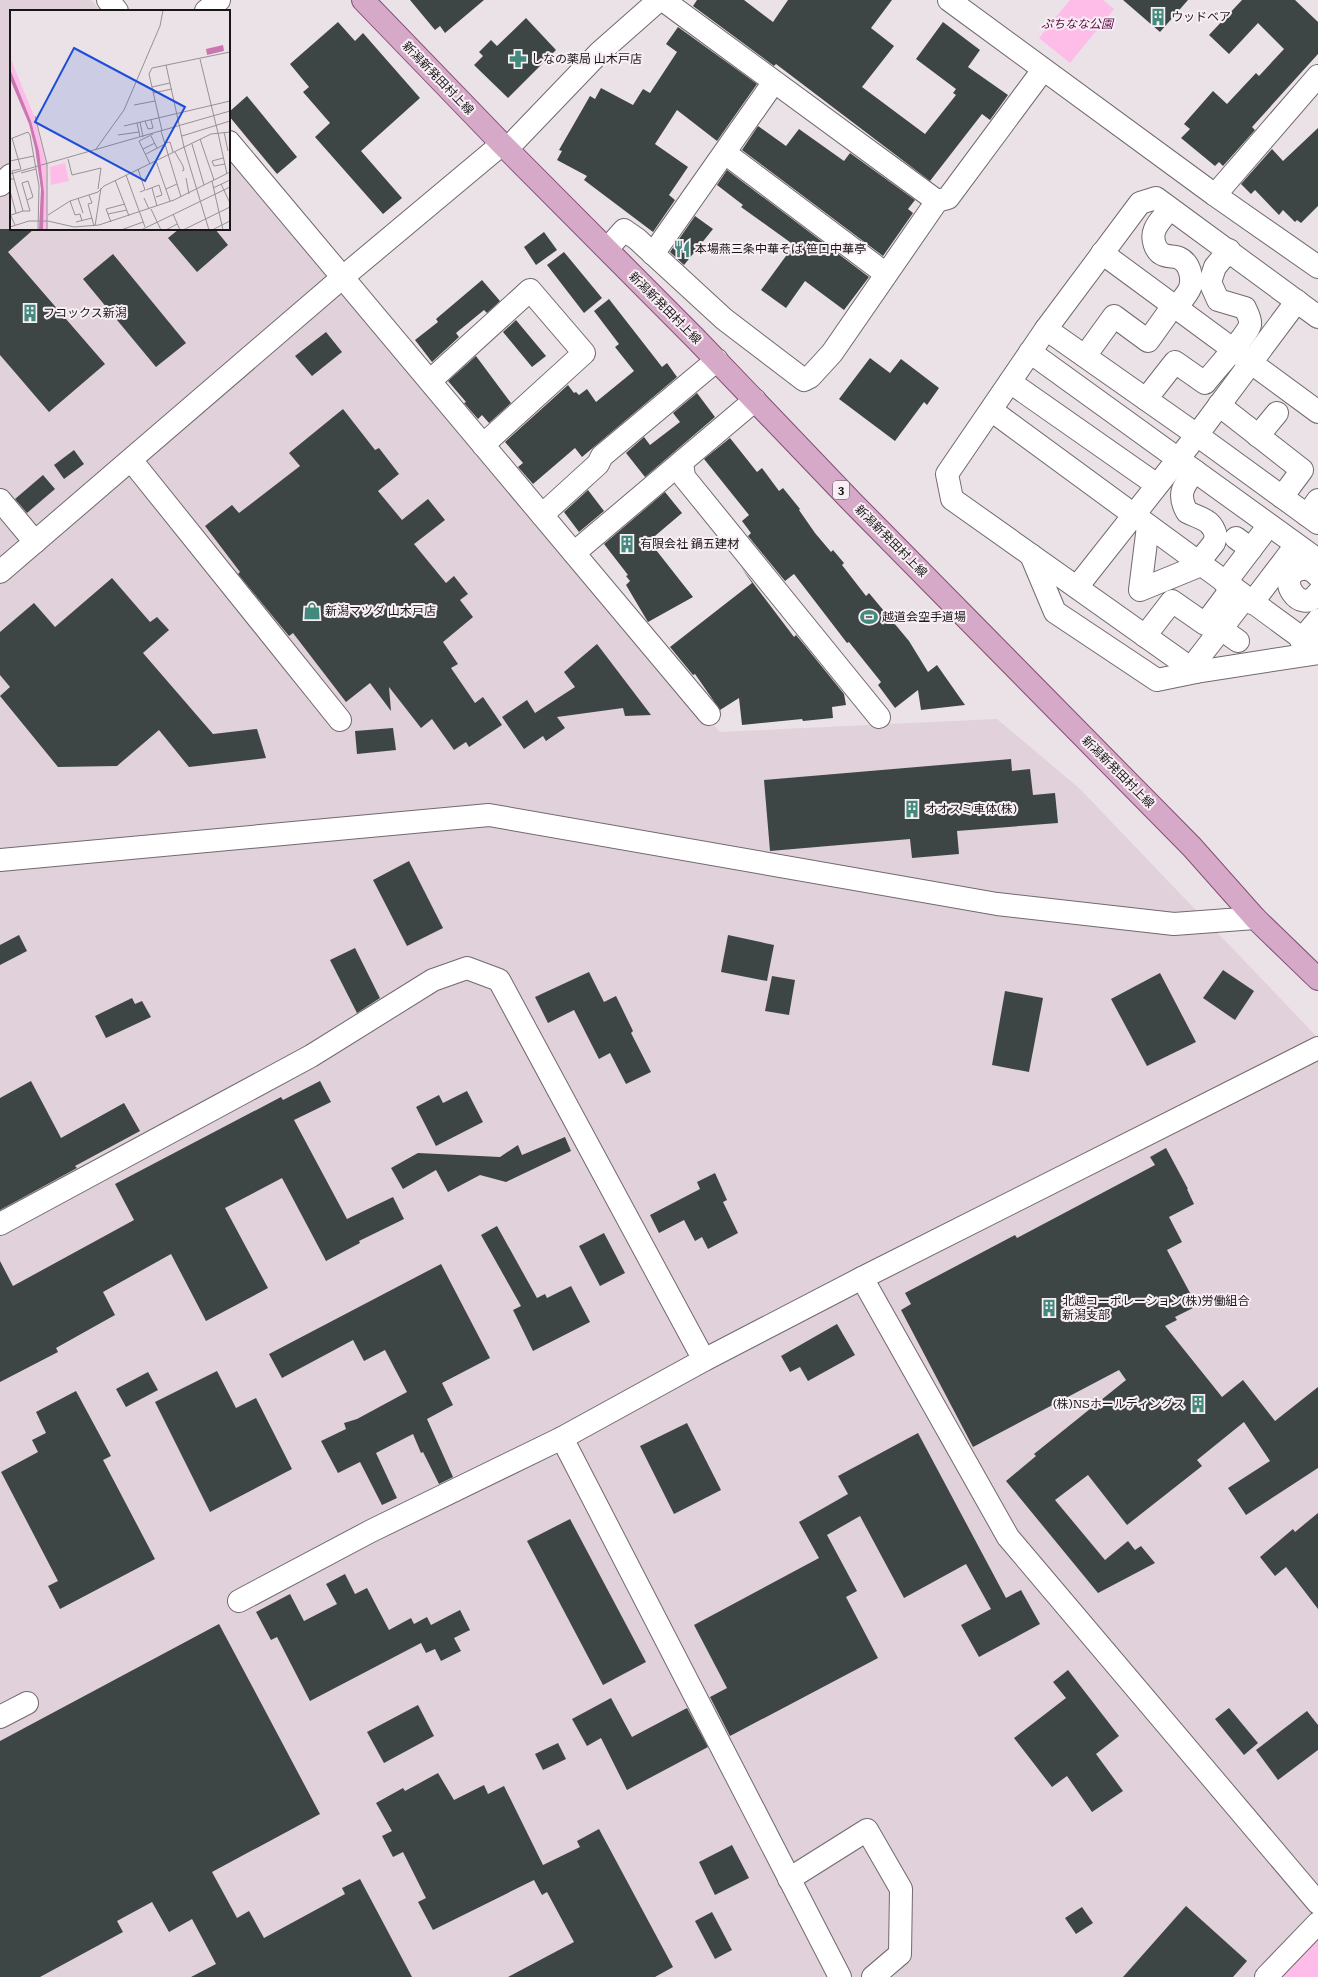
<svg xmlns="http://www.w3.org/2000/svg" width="1318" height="1977" font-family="'Roboto Serif','Noto Sans JP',serif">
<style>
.built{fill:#e0d1da}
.green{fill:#febde8}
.building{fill:#3e4645}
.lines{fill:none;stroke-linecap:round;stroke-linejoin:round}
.minor-casing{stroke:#71696e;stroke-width:24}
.major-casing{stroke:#825072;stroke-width:24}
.minor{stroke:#fff;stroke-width:22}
.major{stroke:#d6a9c8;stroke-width:22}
.labels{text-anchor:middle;stroke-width:4;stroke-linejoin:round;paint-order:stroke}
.shield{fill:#f8eff5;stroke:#5c575a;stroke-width:1}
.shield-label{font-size:11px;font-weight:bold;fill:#191618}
.poi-label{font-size:12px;fill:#191618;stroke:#f8eff5;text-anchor:start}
.park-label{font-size:12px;font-style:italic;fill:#580947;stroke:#f8eff5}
.street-label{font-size:12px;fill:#191618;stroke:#f8eff5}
.inset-road{fill:none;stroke:#979095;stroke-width:1}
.view{fill:#1d4ed8;fill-opacity:0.15;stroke:#1d4ed8;stroke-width:2}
.inset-edge{fill:none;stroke:#191618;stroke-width:2}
</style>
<rect width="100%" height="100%" fill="#ebe2e8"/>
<polygon class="built" points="0,0 91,0 101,11 11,11 11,229 229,229 229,160 720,732 997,719 1080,789 1318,1038 1318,1941 1285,1977 0,1977"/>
<g class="green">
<polygon points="1070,0 1103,0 1114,9 1070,63 1039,38"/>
<polygon points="1318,1939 1318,1977 1281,1977"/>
</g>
<g class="building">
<polygon points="410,0 484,0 445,33 440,26 435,30"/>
<polygon points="697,0 744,0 773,22 788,0 892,0 871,28 894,46 862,87 925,134 956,95 953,93 956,89 916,59 943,22 980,50 968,67 1008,95 990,120 982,114 930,181 776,64 774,66 693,6"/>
<polygon points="1123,0 1188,0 1160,32"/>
<polygon points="1242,0 1295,0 1318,22 1318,54 1252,127 1255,130 1223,166 1219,162 1215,166 1181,138 1190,129 1184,124 1213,91 1227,104 1256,73 1259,76 1284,49 1258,23 1229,54 1209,35"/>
<polygon points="526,18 556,50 508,98 474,65 483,56 479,52 491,40 497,46"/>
<polygon points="338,22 355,41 363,33 420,98 361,151 402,198 383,214 315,137 330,123 303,92 309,87 290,64"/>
<polygon points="678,27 757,84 717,141 677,110 655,144 688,167 669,195 675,200 653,232 584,180 587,176 557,160 562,151 559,150 590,96 595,99 601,88 633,105 643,89 650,93 677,52 666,44"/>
<polygon points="247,96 297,157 277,174 229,116 229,112"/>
<polygon points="758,126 786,146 799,129 844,161 850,153 915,200 908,209 913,213 883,256 742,150"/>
<polygon points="1318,128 1318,206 1301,223 1297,220 1295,222 1283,210 1279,215 1255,190 1251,194 1241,184 1272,149 1283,161"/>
<polygon points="727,170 869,277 844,310 805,281 786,308 761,290 794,245 741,207 743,205 717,185"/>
<polygon points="695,216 713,229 684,265 670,252"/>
<polygon points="0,229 34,229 8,252 105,364 49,412 0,355"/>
<polygon points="179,229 215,229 228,245 197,272 168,238"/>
<polygon points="544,232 557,250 536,265 524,247"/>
<polygon points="564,252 602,298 584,313 547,265"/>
<polygon points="113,254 186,343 156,367 83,279"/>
<polygon points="482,280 500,301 487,313 484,310 456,333 459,337 432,362 415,340 438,322 436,319"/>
<polygon points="609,299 662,367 667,363 677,377 582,457 575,448 533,484 518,467 523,463 505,442 568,385 574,393 576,392 579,395 587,389 596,402 634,371 615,347 619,344 594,311"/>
<polygon points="516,320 546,356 532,367 503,332"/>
<polygon points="326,332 342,352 312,376 295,356"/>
<polygon points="476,356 511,403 489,423 482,415 478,419 464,403 466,402 448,381"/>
<polygon points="870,358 890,373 901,359 939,388 927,405 924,402 895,441 839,399"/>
<polygon points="697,393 715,417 645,477 626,453 644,437 650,445 680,422 673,413"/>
<polygon points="343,409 375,450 379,448 399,474 378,491 402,520 428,499 445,520 414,544 446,583 454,576 468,594 460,600 473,617 443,642 458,664 451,668 475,703 483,697 502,725 469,747 466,742 454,750 432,719 421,728 389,687 391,711 370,683 346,702 293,633 289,636 238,574 240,572 205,526 232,505 239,513 300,466 289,453"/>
<polygon points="730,438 757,472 762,468 779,491 783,488 800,509 799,510 815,533 831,552 833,550 844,563 842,565 866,596 869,593 909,641 928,672 937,665 965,705 921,710 918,690 895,708 878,685 881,682 849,642 847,643 794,574 785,581 748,536 751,533 742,521 749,515 704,459"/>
<polygon points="74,450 84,464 64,479 54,465"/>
<polygon points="43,475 55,489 27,513 15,499"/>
<polygon points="588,490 604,511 579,532 564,512"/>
<polygon points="665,492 682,513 649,541 693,597 648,622 626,585 630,581 626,576 628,575 604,544"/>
<polygon points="741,567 794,637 796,635 806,647 844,694 846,705 832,707 833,718 803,721 802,719 742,725 739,698 720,710 695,674 693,675 670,647 752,583"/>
<polygon points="112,578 150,622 157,617 169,630 143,653 213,734 257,729 266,758 189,767 159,730 117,766 58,767 0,696 10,687 0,675 0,632 34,603 55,627"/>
<polygon points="597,644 651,715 625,716 623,708 557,717 565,728 546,741 543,736 524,749 502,717 527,700 535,713 575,687 564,672"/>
<polygon points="393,728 396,750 357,754 355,731"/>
<polygon points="1011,759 1012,771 1030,769 1033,795 1055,793 1058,823 957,831 959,854 912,858 910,839 770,851 764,780"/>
<polygon points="409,861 443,928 407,946 373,880"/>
<polygon points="19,935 27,951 0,965 0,945"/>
<polygon points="728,935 774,945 767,981 721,972"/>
<polygon points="355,948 380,998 357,1013 330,960"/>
<polygon points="1223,970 1254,991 1235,1020 1203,998"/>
<polygon points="589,972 604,1002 616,996 633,1031 631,1033 651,1072 626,1084 610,1053 599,1059 574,1010 548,1023 535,997"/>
<polygon points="1160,973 1196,1042 1147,1066 1111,999"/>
<polygon points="772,976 795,980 789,1015 765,1011"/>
<polygon points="1005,991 1043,998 1029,1072 992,1065"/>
<polygon points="132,998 135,1004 142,1001 151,1017 106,1038 95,1016"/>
<polygon points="31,1081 61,1138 124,1103 140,1131 75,1166 77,1168 0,1210 0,1098"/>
<polygon points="320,1081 331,1102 294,1120 347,1219 393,1197 404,1219 359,1241 360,1243 326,1261 282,1178 225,1208 268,1288 206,1321 171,1254 103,1292 115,1315 56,1348 58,1352 0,1382 0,1261 13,1286 134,1220 115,1184 281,1097 283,1100"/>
<polygon points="467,1091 483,1122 436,1146 416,1107 439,1095 443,1103"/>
<polygon points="565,1137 571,1151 506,1182 480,1175 448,1192 436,1170 403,1189 391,1168 418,1153 500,1157 518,1145 522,1155"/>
<polygon points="1166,1148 1188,1189 1187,1189 1194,1204 1169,1217 1182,1242 1167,1250 1197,1306 1175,1317 1177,1320 1165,1326 1222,1397 1243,1380 1275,1421 1318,1387 1318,1468 1246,1515 1228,1488 1270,1461 1244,1422 1197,1460 1202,1466 1127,1525 1088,1475 1055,1500 1105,1560 1128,1541 1135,1550 1141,1546 1155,1563 1098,1593 1006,1481 1036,1456 1034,1454 1126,1380 1119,1370 973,1447 901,1310 911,1304 905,1293 1015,1235 1017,1238 1155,1165 1150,1157"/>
<polygon points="715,1173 727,1200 723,1202 738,1233 708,1249 702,1237 695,1241 684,1220 659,1233 650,1215 700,1189 697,1182"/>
<polygon points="497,1226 537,1298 545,1294 547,1298 571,1286 590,1322 533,1351 513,1310 521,1306 481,1235"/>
<polygon points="604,1233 625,1273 600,1286 579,1246"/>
<polygon points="441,1264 490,1358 442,1383 453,1405 427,1419 453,1477 439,1484 423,1452 421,1453 413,1434 376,1453 397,1498 382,1505 360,1462 338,1473 321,1441 346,1429 344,1423 357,1419 407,1392 385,1350 364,1361 353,1340 282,1378 269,1354"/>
<polygon points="837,1324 855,1355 808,1381 800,1367 790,1372 781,1356"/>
<polygon points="217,1371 236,1408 256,1398 292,1469 210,1512 155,1402"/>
<polygon points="148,1372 158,1390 126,1407 116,1389"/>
<polygon points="76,1391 111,1456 103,1460 155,1559 60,1609 48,1586 58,1581 1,1472 38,1452 32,1440 46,1433 36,1412"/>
<polygon points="687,1423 721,1490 674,1514 640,1446"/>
<polygon points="918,1433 1006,1598 1021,1590 1040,1624 979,1657 961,1625 991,1609 966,1564 904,1598 860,1516 827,1535 857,1591 846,1597 878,1658 730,1736 710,1697 727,1688 694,1625 819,1558 799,1522 848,1494 838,1476"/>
<polygon points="1318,1513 1318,1609 1286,1567 1275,1576 1260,1557 1293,1529 1295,1532"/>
<polygon points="570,1519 646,1662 603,1685 527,1541"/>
<polygon points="345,1574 355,1594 367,1588 389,1630 411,1618 414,1624 427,1617 431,1625 460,1610 470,1630 454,1638 461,1651 441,1661 435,1649 426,1653 421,1643 310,1701 277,1637 271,1640 256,1612 290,1594 304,1621 337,1604 326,1584"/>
<polygon points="219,1624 320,1814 212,1872 237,1918 249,1911 264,1938 345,1894 342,1888 360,1879 412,1977 191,1977 216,1964 192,1919 169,1932 152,1902 117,1921 123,1932 40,1977 0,1977 0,1741"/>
<polygon points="1068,1670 1119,1736 1096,1754 1123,1791 1092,1812 1067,1776 1052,1787 1014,1738 1066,1698 1053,1682"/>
<polygon points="611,1698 632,1737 687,1708 708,1747 627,1790 601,1738 587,1746 572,1719"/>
<polygon points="418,1705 434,1736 384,1763 367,1732"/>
<polygon points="1229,1708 1258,1743 1244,1755 1215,1719"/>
<polygon points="1307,1711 1318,1725 1318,1750 1278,1780 1256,1750"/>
<polygon points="558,1743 566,1759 543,1770 535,1754"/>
<polygon points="438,1773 454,1800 484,1785 488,1794 504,1786 543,1865 580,1847 577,1841 599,1829 673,1967 655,1977 508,1977 574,1942 547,1892 542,1895 534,1880 433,1930 418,1902 426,1898 403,1852 393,1857 382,1836 392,1831 376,1803 403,1788 405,1791"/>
<polygon points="732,1845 749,1878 715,1895 699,1862"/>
<polygon points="1186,1906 1247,1961 1233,1977 1123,1977"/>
<polygon points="1082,1907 1093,1923 1076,1934 1065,1918"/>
<polygon points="712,1912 732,1950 715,1959 695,1921"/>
</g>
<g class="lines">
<g class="minor-casing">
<g id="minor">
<polyline points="108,0 117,11"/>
<polyline points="663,0 937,201"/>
<polyline points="949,0 1215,195 1318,267"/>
<polyline points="206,11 219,0"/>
<polyline points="229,142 709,714"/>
<polyline points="507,149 599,53 659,0"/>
<polyline points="725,153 886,274"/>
<polyline points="0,185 11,175"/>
<polyline points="1215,195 1318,76"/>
<path d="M1170,209C1165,215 1158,222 1155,229C1151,238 1155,252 1164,255C1169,257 1175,256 1179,258C1190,263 1193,278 1190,288C1187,295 1180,302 1176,308"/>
<polyline points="607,249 624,230 637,239 724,319 804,380 810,377 832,353 937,201 948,198 1043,70"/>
<polyline points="1102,253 1318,412"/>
<polyline points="653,254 774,82"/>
<polyline points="1318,317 1156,198 1140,203 1046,329 947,474 952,499 1196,672 1318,653"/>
<polyline points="1046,329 1197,435 1318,523"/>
<polyline points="1030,352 1318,560"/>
<polyline points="1085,356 1114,316 1148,341 1173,306"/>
<polyline points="430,381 530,290 584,353 483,445"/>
<polyline points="1010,382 1157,485"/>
<path d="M1146,399L1175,362L1205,383C1214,371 1246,337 1250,325C1251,319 1247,313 1245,308L1218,300L1210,282L1215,267L1229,250"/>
<polyline points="1219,405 1302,470 1282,497"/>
<polyline points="991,410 1318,650"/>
<polyline points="1258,436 1277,413"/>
<polyline points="131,460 340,720"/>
<polyline points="682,462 684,477 879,717"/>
<path d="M1195,471C1183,486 1177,494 1187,512C1201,519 1212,519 1216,536L1214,543L1198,563"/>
<polyline points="0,500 35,542"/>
<polyline points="542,515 598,464 602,456 717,360"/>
<polyline points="1307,515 1318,500"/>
<polyline points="1148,526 1140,590 1201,565"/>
<polyline points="1236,538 1251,549"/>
<polyline points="574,553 755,400"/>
<polyline points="1031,555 1055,612 1157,680 1196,672"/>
<polyline points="0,572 343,277 502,144"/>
<path d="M1318,576C1314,571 1309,568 1302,569C1272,575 1301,618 1318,593"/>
<polyline points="1225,583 1263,533"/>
<polyline points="1077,587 1197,435 1297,301"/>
<polyline points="1252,603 1290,553"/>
<polyline points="1221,629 1238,641"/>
<polyline points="1145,636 1172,601 1205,624 1232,588"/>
<polyline points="1301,640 1318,620"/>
<polyline points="1191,668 1245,598"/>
<polyline points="0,860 489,815 997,904 1174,924 1255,918"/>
<polyline points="0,1224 311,1056 433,980 467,968 499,980 704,1360"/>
<polyline points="862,1278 1008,1537 1318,1903"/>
<polyline points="562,1438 840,1977"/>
<polyline points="239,1601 371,1531 562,1438 704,1360 862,1278 1318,1048"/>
<polyline points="0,1717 27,1703"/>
<polyline points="789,1879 867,1830 901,1889 900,1954 873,1977"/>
<polyline points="1266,1977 1318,1923"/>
</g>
</g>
<g class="major-casing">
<polyline id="major" points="363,0 502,144 697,340 852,502 1192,847 1255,918 1318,979"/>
</g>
<use href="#minor" class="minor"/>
<use href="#major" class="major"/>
</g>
<defs>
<g id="building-bare" transform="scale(1.38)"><path d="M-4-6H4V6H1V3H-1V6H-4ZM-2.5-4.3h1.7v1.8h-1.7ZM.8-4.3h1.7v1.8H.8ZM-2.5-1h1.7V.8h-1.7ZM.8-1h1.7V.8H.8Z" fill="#44897e" stroke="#f8eff5" stroke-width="2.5" paint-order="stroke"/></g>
<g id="pharmacy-bare" transform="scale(1.38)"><path d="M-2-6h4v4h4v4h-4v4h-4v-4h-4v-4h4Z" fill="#44897e" stroke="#f8eff5" stroke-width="2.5" paint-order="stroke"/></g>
<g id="restaurant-bare" transform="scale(1.38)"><path d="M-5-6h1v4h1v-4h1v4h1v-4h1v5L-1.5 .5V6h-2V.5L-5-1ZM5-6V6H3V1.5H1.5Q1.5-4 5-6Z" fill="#44897e" stroke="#f8eff5" stroke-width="2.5" paint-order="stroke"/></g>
<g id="shop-bare" transform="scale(1.38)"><path d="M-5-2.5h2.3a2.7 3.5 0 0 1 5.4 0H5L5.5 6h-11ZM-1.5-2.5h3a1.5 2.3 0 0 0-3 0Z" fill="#44897e" stroke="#f8eff5" stroke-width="2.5" paint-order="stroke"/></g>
<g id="stadium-bare" transform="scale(1.38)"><path d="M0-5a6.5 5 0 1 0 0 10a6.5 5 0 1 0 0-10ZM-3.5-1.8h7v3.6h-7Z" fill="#44897e" stroke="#f8eff5" stroke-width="2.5" paint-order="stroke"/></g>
</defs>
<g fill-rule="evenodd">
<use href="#building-bare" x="1158" y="17"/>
<use href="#pharmacy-bare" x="518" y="59"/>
<use href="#restaurant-bare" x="682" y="249"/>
<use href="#building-bare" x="30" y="313"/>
<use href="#building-bare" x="627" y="544"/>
<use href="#shop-bare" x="312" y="611"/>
<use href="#stadium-bare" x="869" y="617"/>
<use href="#building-bare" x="912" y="809"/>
<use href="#building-bare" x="1049" y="1308"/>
<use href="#building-bare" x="1198" y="1404"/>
</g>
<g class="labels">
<rect class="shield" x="833" y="481" width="16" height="18" rx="3"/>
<g class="shield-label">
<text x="841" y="494">3</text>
</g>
<g class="poi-label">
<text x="1171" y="21">ウッドベア</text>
<text x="531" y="63">しなの薬局 山木戸店</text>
<text x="695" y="253">本場燕三条中華そば 笹口中華亭</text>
<text x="43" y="317">フコックス新潟</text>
<text x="640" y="548">有限会社 鍋五建材</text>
<text x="325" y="615">新潟マツダ 山木戸店</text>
<text x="882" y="621">越道会空手道場</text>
<text x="925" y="813">オオスミ車体(株)</text>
<text x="1062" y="1305">北越コーポレーション(株)労働組合<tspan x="1062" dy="14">新潟支部</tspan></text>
<text x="1185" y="1408" text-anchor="end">(株)NSホールディングス</text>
</g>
<g class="park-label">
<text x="1077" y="28">ぷちなな公園</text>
</g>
<g class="street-label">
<text transform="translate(438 78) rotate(46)" y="4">新潟新発田村上線</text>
<text transform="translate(665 308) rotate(45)" y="4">新潟新発田村上線</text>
<text transform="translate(891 541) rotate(45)" y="4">新潟新発田村上線</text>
<text transform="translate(1118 772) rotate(45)" y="4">新潟新発田村上線</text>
</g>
</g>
<g transform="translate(10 10)">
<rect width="220" height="220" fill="#ebe2e8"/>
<path d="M0,47L24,106L36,153L37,220H33L34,181L28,138L21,111L0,59ZM55,153L59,171L41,175L40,157Z" fill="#febde8"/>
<path d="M213,35L214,41L197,45L196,39ZM0,59L21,111L29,141L34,182L33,220H29L31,179L25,138L19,114L0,69Z" fill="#cb76b1"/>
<path class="inset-road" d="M190,49L208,123M156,55L174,137L199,220M142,77L160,73M143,83L162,79M124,95L145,91M25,106L37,154V220M135,111L138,119L143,118L141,110M130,112L133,127M127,113L130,127M114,116L220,91M151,121L171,187M152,121L139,64L142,58L220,42M214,122L218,141M208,123L217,164M108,125L129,122M141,126L147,138M172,126L220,111M2,128L11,159M0,129L18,122L20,125L29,176L28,220M190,129L204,170M155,133L160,132L163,142M182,134L194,175M86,139L114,100L150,16L153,0M133,139L145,133M165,142L173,156L174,160L172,161M136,144L155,134M213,148L202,151L204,156L215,154M58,149L62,165L91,158L88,179M0,151L24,146M146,151L160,191M140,154L129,131L143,124M128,159L135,180L130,182M11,163L26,159M0,164L220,101M116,165L135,217M176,168L179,184M0,169H4L13,201H20L12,173L18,171L23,187L17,190M4,169L2,161L11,159M105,170L119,206M202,171L213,220M211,174L220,193M142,178L147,196M203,178L220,170M156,179L167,174M136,180L149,175L152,185L146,187M0,181L6,203M79,185L82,193L78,194L84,216M68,188L73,203M134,188L139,199M60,191L65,205L70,204L72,211M141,199L151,220M0,204L5,215M98,204L117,200M163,204L170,220M1,205L13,201M38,205L60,191L88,182L94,176L201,124L220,122M66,212L82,208M101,212L96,199L115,194M85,216L91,178M0,217L19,211H38L64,217L89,215L164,190L220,162M111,220L133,212M131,220L220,177M156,220L167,214M173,220L220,197M202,220L220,211"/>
<path class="view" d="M64,38L175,97L135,171L25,112Z"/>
<rect width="220" height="220" class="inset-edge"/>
</g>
</svg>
